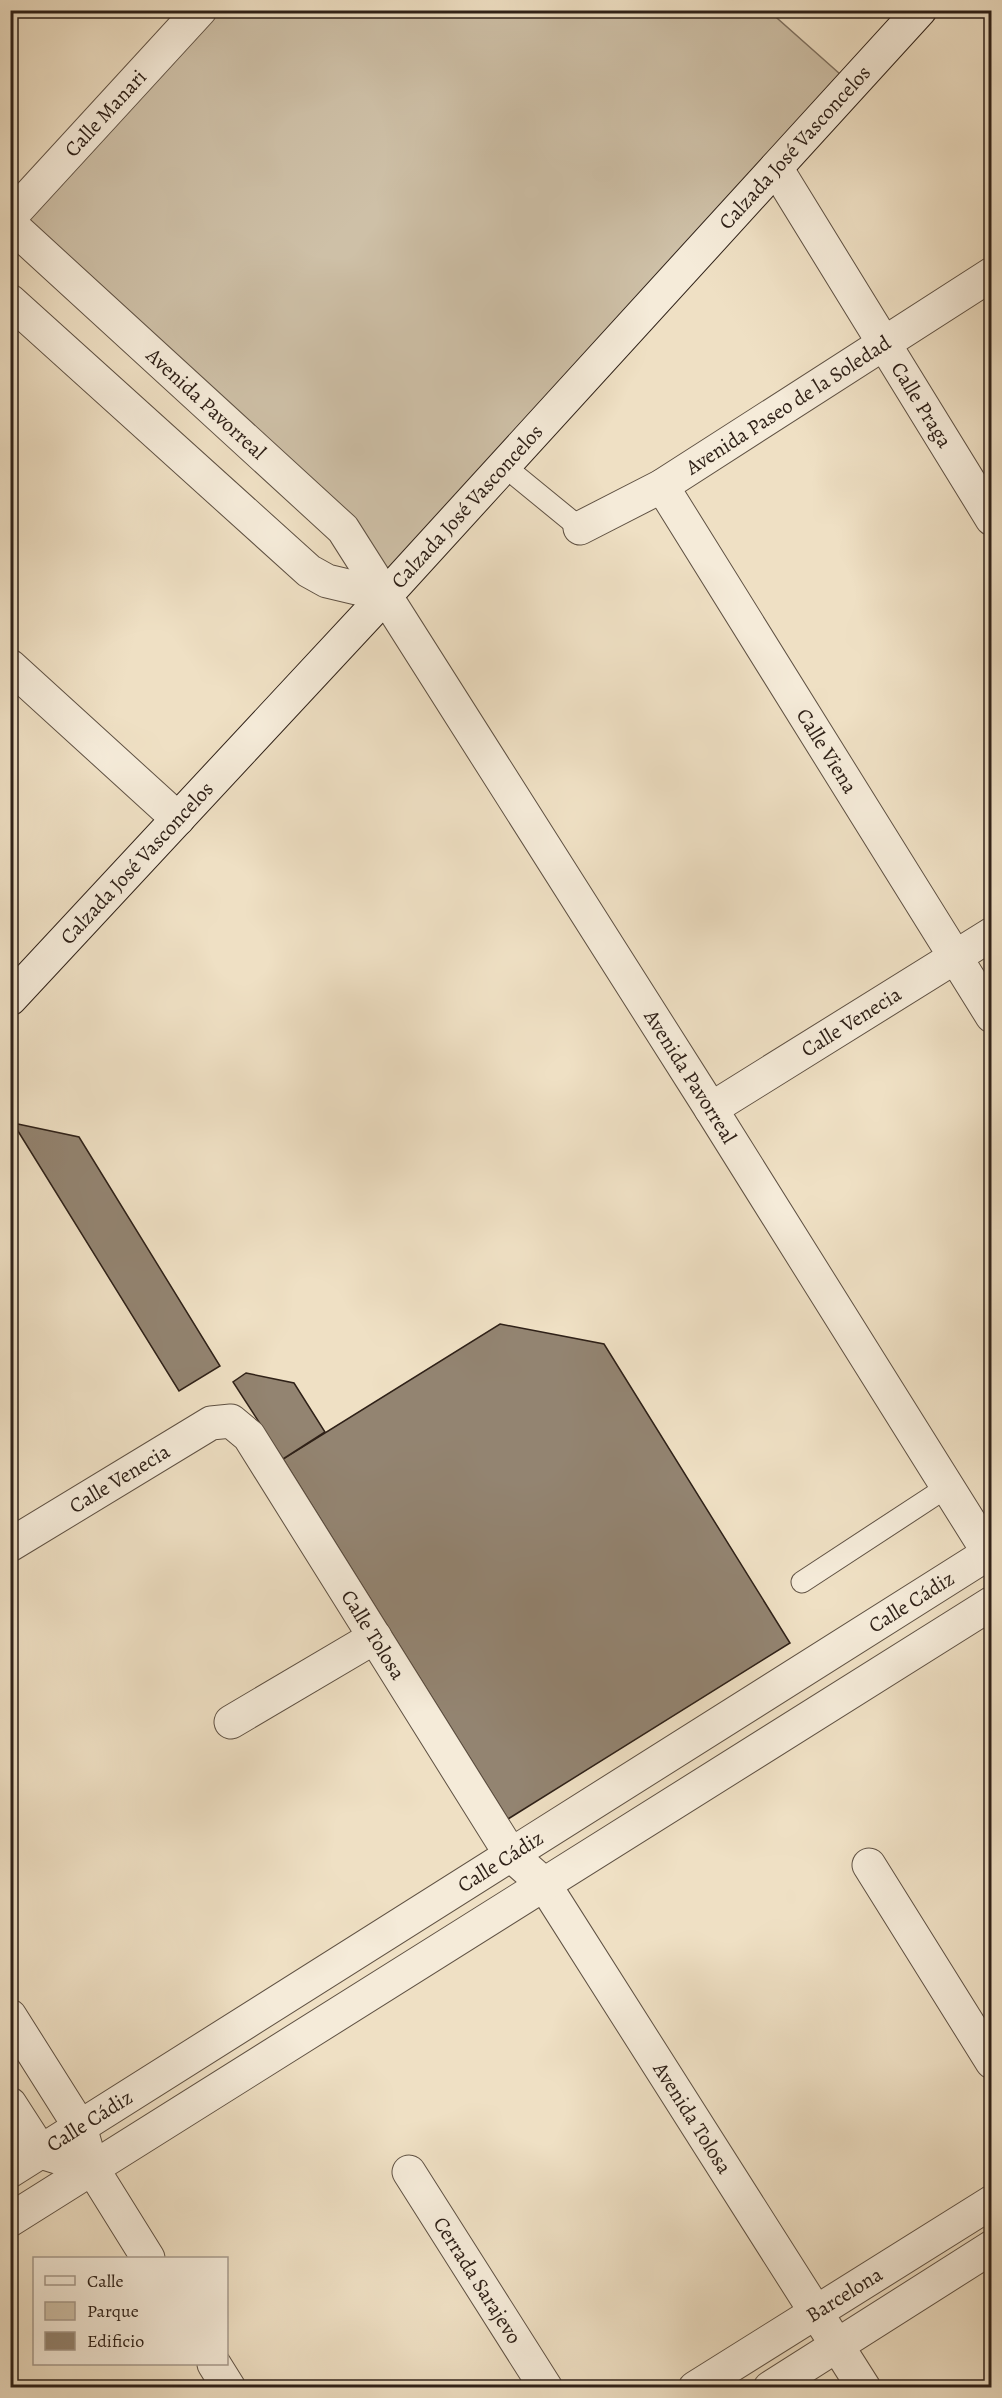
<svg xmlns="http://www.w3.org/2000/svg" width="1002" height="2398" font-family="Alegreya,serif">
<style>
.green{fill:#cec0a7;stroke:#7e7060;stroke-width:1.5}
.building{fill:#938471;stroke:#2f2118;stroke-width:1.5}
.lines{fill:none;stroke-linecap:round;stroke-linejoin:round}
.service-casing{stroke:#5f5143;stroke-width:23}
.minor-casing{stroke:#5f5143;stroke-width:35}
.tertiary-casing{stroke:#5f5143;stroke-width:35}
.secondary-casing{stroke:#2f2118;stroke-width:35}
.service{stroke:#f5ebd9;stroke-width:21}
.minor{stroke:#f5ebd9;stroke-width:33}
.tertiary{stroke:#f5ebd9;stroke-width:33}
.secondary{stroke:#f5ebd9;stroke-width:33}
.labels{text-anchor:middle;stroke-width:4.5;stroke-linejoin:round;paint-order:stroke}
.street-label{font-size:21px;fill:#2f2118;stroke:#f5ebd9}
</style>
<rect width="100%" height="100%" fill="#efe0c4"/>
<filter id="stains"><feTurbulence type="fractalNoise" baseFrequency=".00333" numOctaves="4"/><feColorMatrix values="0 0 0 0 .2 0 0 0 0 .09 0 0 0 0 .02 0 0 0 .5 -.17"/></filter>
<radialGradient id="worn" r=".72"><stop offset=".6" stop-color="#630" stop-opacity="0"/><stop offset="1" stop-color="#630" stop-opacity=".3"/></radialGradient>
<polygon class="green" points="210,11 769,11 840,74 390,580 18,218"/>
<g class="building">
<polygon points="13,1123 79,1137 220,1366 179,1391"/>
<polygon points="500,1324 604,1344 790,1643 508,1819 283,1459"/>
<polygon points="246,1373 294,1383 325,1432 283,1459 233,1382"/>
</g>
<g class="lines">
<g class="service-casing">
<g id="service">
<polyline points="504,466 580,528"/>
<polyline points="802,1582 947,1487"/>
</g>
</g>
<g class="minor-casing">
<g id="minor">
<path id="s1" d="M776,168L992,519"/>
<path id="s2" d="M10,217L200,10"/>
<path id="s3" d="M10,224L343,529L711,1109L992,1558"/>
<polyline points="10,301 309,571 327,581 386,595"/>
<path id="s4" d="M662,486L992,1016"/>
<path id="s5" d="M580,528L662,486L992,274"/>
<polyline points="10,666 178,819"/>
<path id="s6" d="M711,1109L992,934"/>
<path id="s7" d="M10,1545L211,1423L231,1421L249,1436L511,1855L544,1884L864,2388"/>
<polyline points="231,1722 375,1637"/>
<polyline points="869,1865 992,2062"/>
<polyline points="10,2016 80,2127 92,2168 41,2152 10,2104"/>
<polyline points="92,2168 148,2258"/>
<path id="s8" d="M409,2172L546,2388"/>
<polyline points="214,2364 229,2388"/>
<path id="s9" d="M695,2388L992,2202"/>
<polyline points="770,2388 992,2247"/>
</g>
</g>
<g class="tertiary-casing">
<g id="tertiary">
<path id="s10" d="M10,2171L992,1551"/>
<polyline points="10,2220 992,1603"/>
</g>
</g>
<g class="secondary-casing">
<g id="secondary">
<path id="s11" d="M10,999L386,595L920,10"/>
</g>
</g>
<use href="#service" class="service"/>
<use href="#minor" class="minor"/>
<use href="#tertiary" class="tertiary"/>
<use href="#secondary" class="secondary"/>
</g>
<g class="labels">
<g class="street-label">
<text dy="7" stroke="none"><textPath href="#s2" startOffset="141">Calle Manari</textPath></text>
<text dy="7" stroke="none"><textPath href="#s11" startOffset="1158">Calzada José Vasconcelos</textPath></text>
<text dy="7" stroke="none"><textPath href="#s3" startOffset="266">Avenida Pavorreal</textPath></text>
<text dy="7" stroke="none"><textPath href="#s5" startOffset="242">Avenida Paseo de la Soledad</textPath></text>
<text dy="7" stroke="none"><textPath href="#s1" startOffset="278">Calle Praga</textPath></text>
<text dy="7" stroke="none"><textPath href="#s11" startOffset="672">Calzada José Vasconcelos</textPath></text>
<text dy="7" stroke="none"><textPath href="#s4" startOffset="312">Calle Viena</textPath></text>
<text dy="7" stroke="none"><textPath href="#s11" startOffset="186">Calzada José Vasconcelos</textPath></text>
<text dy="7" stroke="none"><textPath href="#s6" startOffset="165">Calle Venecia</textPath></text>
<text dy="7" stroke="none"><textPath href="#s3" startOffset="1100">Avenida Pavorreal</textPath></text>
<text dy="7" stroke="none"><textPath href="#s7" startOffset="128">Calle Venecia</textPath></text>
<text dy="7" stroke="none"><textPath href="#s10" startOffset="1066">Calle Cádiz</textPath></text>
<text dy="7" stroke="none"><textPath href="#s7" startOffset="513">Calle Tolosa</textPath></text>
<text dy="7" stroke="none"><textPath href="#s10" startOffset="580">Calle Cádiz</textPath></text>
<text dy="7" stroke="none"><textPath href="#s7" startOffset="1094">Avenida Tolosa</textPath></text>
<text dy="7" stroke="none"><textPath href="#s10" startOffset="94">Calle Cádiz</textPath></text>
<text dy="7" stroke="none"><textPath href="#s8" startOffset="128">Cerrada Sarajevo</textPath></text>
<text dy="7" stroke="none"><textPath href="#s9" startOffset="176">Barcelona</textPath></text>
</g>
</g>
<rect width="1002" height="2398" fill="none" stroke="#efe0c4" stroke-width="36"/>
<rect x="12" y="12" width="978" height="2374" fill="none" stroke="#2f2118" stroke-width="3"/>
<rect x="18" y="18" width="966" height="2362" fill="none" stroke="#2f2118" stroke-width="1.5"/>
<rect x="33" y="2257" width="195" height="108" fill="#f5ebd9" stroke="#a69a8c" stroke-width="1.5"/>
<rect x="45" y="2276" width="30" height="9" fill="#f5ebd9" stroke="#a69a8c" stroke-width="1.5"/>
<text x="87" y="2287" font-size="18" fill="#2f2118">Calle</text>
<rect x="45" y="2302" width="30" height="18" fill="#cec0a7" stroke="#a69a8c" stroke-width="1.5"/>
<text x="87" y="2317" font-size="18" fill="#2f2118">Parque</text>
<rect x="45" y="2332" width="30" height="18" fill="#938471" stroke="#a69a8c" stroke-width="1.5"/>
<text x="87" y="2347" font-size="18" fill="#2f2118">Edificio</text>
<rect width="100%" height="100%" filter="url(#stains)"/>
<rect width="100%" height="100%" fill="url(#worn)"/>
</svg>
